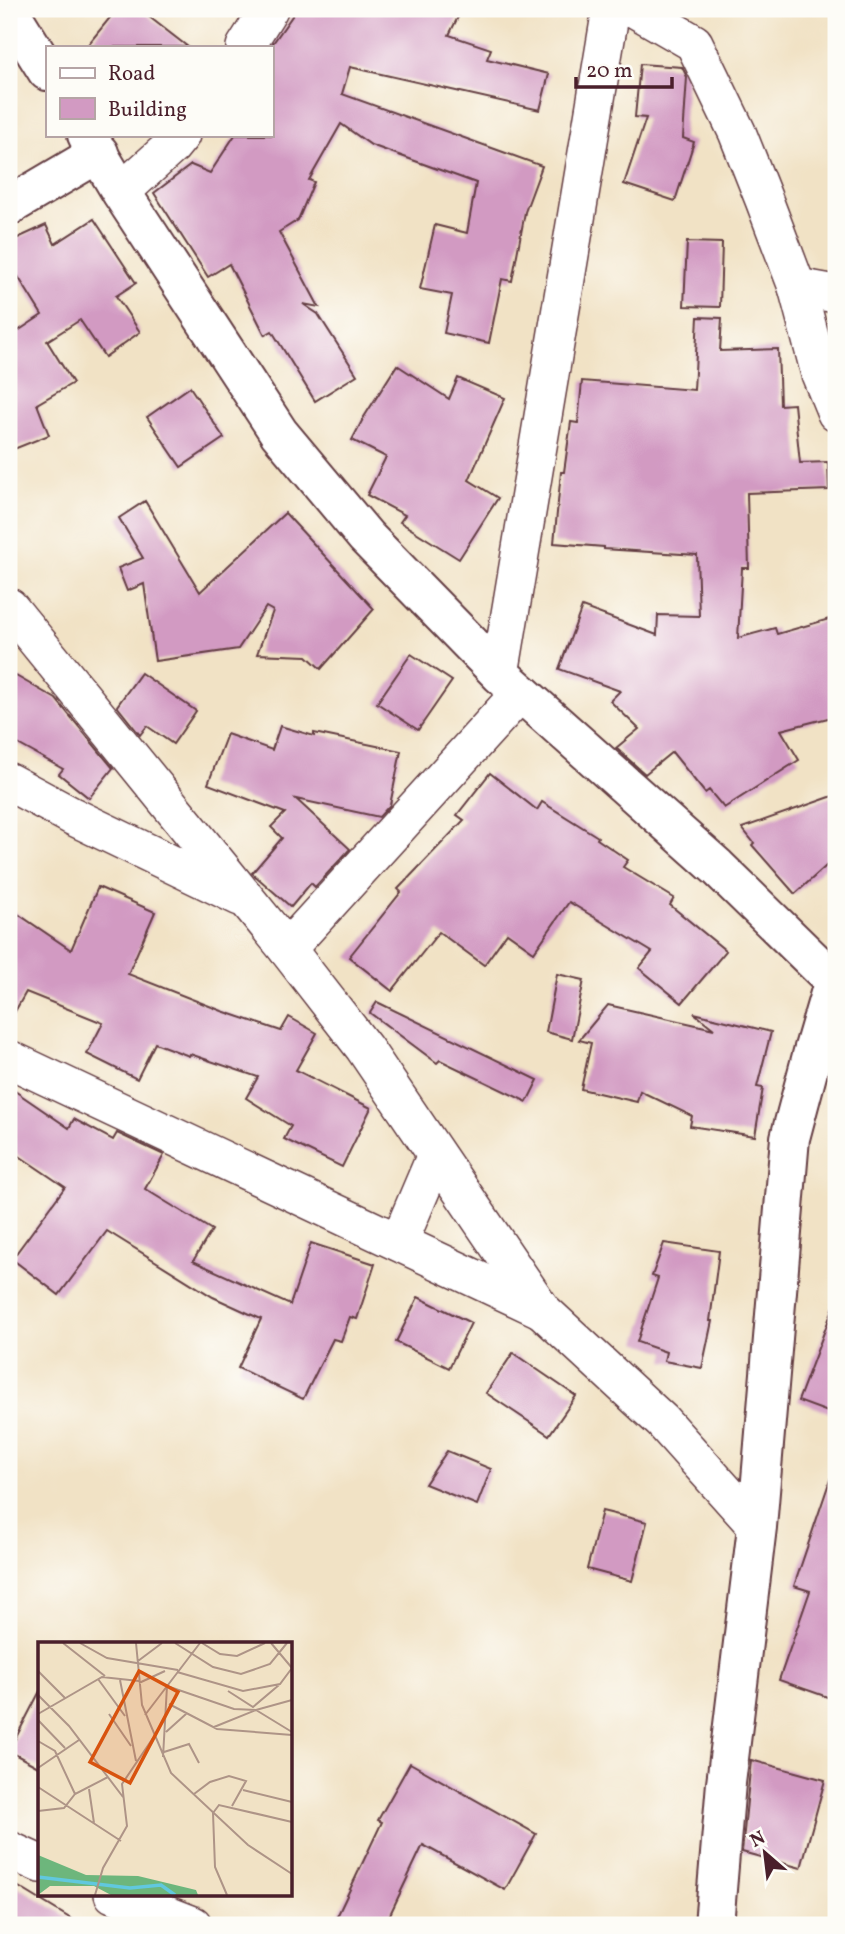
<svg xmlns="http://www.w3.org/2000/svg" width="845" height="1934" font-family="Vollkorn,serif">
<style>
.building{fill:#d29ac2}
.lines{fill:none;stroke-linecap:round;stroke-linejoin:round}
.street-casing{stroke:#633c42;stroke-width:40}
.secondary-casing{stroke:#633c42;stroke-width:42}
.street{stroke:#fff;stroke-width:37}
.secondary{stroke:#fff;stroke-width:38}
.inset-river{fill:none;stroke:#61c8de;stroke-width:3.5}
.inset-road{fill:none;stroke:#ae9487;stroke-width:2}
.view{fill:#d8530f;fill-opacity:0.15;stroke:#d8530f;stroke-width:3.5}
.inset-edge{fill:none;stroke:#4a1f2b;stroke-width:3.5}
</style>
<rect width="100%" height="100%" fill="#fdfcf7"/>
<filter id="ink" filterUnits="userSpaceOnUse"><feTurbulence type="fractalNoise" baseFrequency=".0143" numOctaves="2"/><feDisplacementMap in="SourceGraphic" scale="14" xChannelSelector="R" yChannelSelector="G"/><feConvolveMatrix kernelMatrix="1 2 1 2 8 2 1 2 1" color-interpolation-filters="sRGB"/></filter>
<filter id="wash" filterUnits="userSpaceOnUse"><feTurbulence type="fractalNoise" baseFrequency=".00686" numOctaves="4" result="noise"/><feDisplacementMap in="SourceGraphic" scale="28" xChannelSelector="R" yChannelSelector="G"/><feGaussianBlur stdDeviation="1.57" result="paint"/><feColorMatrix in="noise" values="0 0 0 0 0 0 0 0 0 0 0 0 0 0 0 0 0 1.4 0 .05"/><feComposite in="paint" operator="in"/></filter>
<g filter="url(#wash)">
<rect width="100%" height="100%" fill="#f1e2c5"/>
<g id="blocks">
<g class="building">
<polygon points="117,9 139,9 188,47 86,47"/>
<polygon points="297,9 462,9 449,35 491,49 487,59 549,74 540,110 350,67 342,94 542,166 525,212 512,281 502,279 489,343 444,333 452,295 420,289 435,225 467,233 476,183 371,145 341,124 309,180 314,182 298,220 279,232 319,307 303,304 318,314 357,375 315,401 272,331 265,335 229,264 208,277 154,193 191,165 210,173 235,135 271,135 271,46"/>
<polygon points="640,64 682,67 687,77 683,138 694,142 675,201 624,184 646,118 635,117"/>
<polygon points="94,219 136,283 116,296 140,332 105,357 80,320 47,341 73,383 37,404 49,435 9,451 9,337 42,315 9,262 9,242 46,225 55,244"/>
<polygon points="687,242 722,243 720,307 684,306"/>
<polygon points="698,317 722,318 720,351 778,349 780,405 794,404 800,463 828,462 829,490 747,493 749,568 742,568 738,638 775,628 777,634 836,617 836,662 831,664 836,687 836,716 781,730 799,760 724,808 709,790 705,793 672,752 645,774 616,748 639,729 610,701 620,691 559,669 582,607 657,635 658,615 699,616 697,555 604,549 604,547 554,543 561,472 564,472 571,422 578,423 582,381 694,390"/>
<polygon points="397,365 449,399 458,378 505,398 469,480 498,498 459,559 400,522 405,515 367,495 386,457 352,440 364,417"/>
<polygon points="190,387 224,438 181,467 147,417"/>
<polygon points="145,501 200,592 285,513 374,609 321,669 307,656 257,654 273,611 266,607 238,649 155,661 144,584 127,591 118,568 143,558 119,518"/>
<polygon points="411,654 452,681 418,730 377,703"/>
<polygon points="9,672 56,699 113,768 89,798 59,774 63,769 9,739"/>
<polygon points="141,673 196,711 173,744 147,726 140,735 117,706"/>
<polygon points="280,726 314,736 314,733 401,751 390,805 379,817 296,799 350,849 315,887 311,883 291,907 252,873 282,838 271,827 285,813 208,784 227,734 272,750"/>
<polygon points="490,773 537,810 542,802 598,837 597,839 628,860 623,867 674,898 670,905 726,951 682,1003 639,968 652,952 569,902 534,952 507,933 484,965 439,932 392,991 349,957 401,892 398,889 464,820 457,815"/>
<polygon points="836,795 836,857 795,894 752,845 754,843 742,828"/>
<polygon points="98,887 155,912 128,974 222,1011 281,1031 289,1017 317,1033 296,1070 371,1108 342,1167 284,1139 291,1126 246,1098 258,1077 190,1054 189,1056 155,1043 137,1079 87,1054 103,1023 26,992 9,1022 9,908 71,950"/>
<polygon points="557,974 584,980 572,1039 546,1032"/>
<polygon points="377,1002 538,1080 527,1102 440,1060 437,1063 370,1013"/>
<polygon points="608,1005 714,1029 694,1013 771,1032 757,1087 763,1088 755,1136 690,1126 692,1116 640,1091 637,1102 581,1089 591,1043 579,1040"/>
<polygon points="9,1087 69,1128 74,1119 113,1140 117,1133 164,1155 145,1189 212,1230 193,1261 290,1305 311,1243 375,1264 357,1319 350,1317 341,1341 333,1339 303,1399 238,1368 261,1319 213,1297 107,1231 59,1295 12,1259 65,1187 9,1149"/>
<polygon points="664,1243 719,1251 710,1321 712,1321 702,1368 664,1361 666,1352 637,1342 658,1278 652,1276"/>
<polygon points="418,1297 471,1323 449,1368 396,1342"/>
<polygon points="834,1306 836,1307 836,1415 798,1401"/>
<polygon points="513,1353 576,1396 549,1435 486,1393"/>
<polygon points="447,1451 491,1469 477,1505 425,1484"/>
<polygon points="832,1474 836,1474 836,1700 779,1680 810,1591 794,1586"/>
<polygon points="602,1511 647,1522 632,1581 587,1569"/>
<polygon points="40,1691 40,1768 9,1751"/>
<polygon points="751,1760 825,1780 801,1868 742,1852"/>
<polygon points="410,1763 536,1834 505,1890 423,1845 385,1925 333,1925 382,1822 378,1820"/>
<polygon points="9,1881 81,1925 9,1925"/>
</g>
</g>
</g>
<g filter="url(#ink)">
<use href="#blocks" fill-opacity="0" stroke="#633c42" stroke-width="2"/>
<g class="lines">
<g class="street-casing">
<g id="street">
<polyline points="635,9 694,43 737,132 764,200 797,287 820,374 836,413"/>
<polyline points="245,47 269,9"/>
<polyline points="121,192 172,146 181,135"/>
<polyline points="797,287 836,294"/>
<polyline points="9,607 287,949 364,1048 542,1310 662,1421 757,1527"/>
<polyline points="500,674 611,9"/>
<polyline points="9,782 72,816 240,897"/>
<polyline points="287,949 521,692"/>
<polyline points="9,1059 540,1309"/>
<polyline points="399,1242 436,1155"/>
<polyline points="9,1850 40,1864"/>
<polyline points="113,1894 193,1925"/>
</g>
</g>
<g class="secondary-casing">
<g id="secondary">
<polyline points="9,10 47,71"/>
<polyline points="87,135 121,192 279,433 366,537 500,674 717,867 836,983"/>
<polyline points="9,206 99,153"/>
<polyline points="714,1925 726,1783 757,1527 790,1138 814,1048 834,980"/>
</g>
</g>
<use href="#street" class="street"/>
<use href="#secondary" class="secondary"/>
</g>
</g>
<g transform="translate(38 1642)">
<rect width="254" height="254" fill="#f1e2c5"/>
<path d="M0,213L48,233L100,234L158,248L160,253H73L56,244H12L0,253Z" fill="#6db67c"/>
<path class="inset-river" d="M0,235L92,246L123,243L137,253"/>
<path class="inset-road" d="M25,1L67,34M42,1L69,16L140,28M98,1L104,63L133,131L210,203L254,232M137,1L175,25L203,32L232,22L249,1M164,1L182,12L199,14L227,1M233,1L254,26M100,19L124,1M0,29L27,56M139,30L205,49L242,42L254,26M60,37L87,74M82,38L98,119M101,41L127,29M129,44L196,67L218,68L254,58M190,49L215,65L241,43M0,53L31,84L85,155M131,62L179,87L254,93M0,72L64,35L101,39M71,72L93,104M107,73L162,1M0,78L27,106M176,85L218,68L254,90M128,90L148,72M0,99L17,109L37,152M126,110L151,102L161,121M125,115L129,44M0,126L41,98M0,145L83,199M51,147L56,181M205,148L254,160M156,152L172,140L191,134L208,139L194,164M0,169L26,166L37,152L70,135M57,253L65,226L89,184L84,142L115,96M189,253L177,225L175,171L181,163L254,180"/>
<path class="view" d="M101,29L140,50L92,141L52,120Z"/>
<rect width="254" height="254" class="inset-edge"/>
</g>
<rect width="845" height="1934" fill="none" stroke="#fdfcf7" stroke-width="35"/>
<rect x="46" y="46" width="228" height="91" fill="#fdfcf7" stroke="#b5a4a5" stroke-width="2"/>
<rect x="60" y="68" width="35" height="10" fill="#ffffff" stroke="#b5a4a5" stroke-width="2"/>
<text x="108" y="80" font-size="21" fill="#4a1f2b">Road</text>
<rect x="60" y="98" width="35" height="21" fill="#d29ac2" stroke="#b5a4a5" stroke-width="2"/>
<text x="108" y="116" font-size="21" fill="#4a1f2b">Building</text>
<g transform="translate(765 1853) rotate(332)" stroke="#fdfcf7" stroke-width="5" paint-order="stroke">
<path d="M0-5L12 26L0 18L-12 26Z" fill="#4a1f2b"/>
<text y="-10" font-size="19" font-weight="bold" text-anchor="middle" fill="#4a1f2b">N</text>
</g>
<path d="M576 77v10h96v-10" fill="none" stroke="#4a1f2b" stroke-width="3.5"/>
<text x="586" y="77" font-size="21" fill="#4a1f2b" stroke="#fdfcf7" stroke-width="5" paint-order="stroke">20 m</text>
</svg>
